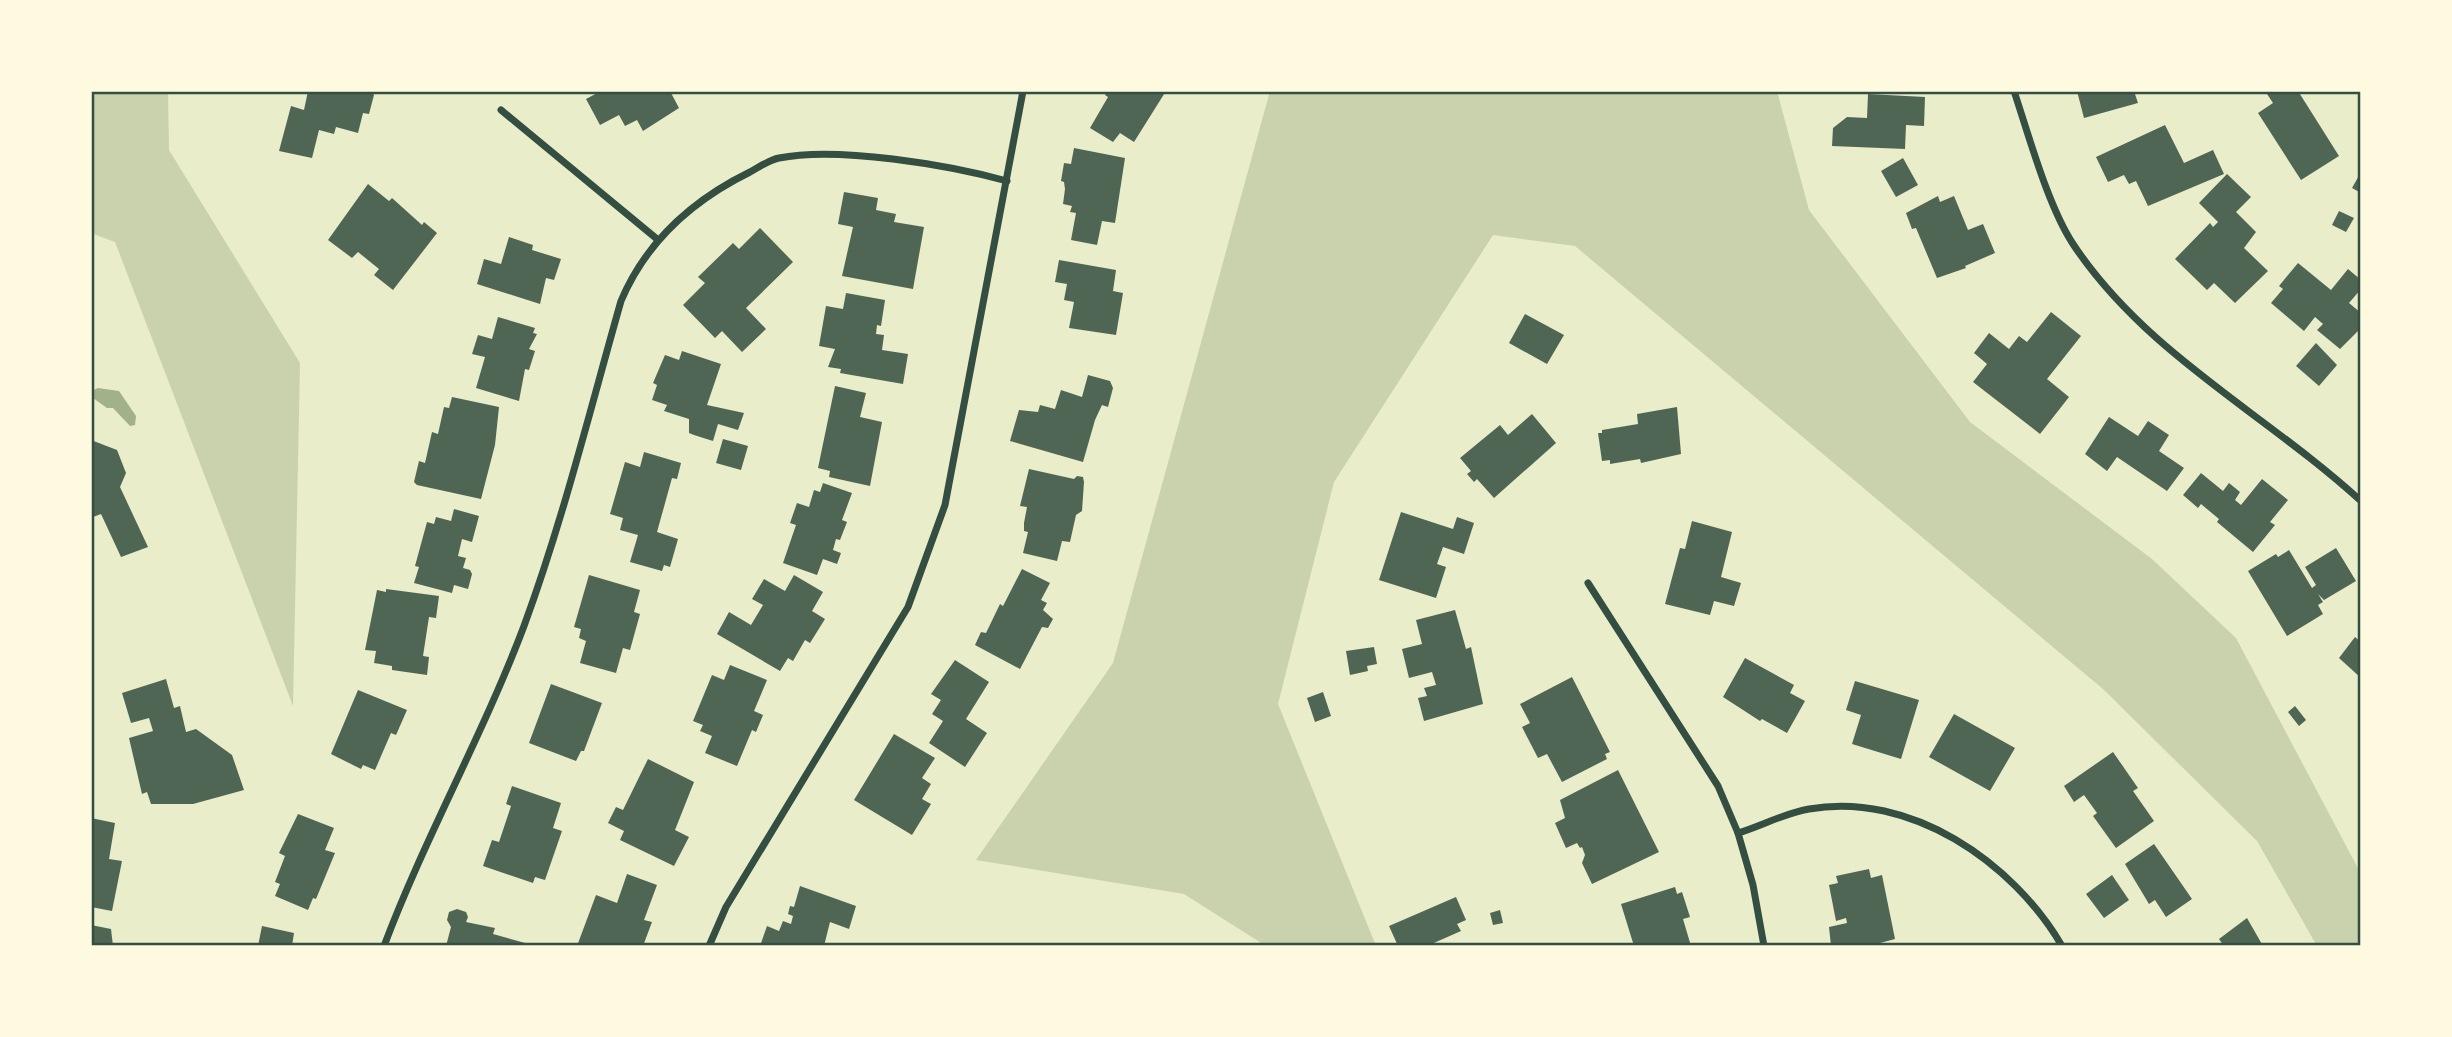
<svg xmlns="http://www.w3.org/2000/svg" width="2452" height="1037" font-family="Poppins,sans-serif">
<style>
.green{fill:#cad2ad}
.water{fill:#a3b18a}
.building{fill:#4f6655}
.lines{fill:none;stroke-linecap:round;stroke-linejoin:round}
.minor{stroke:#344e41;stroke-width:7}
.neatline{fill:none;stroke:#344e41;stroke-width:2.5}
</style>
<rect width="100%" height="100%" fill="#e9edc9"/>
<g class="green">
<polygon points="91,91 168,91 169,150 300,363 293,706 115,242 91,233"/>
<polygon points="1270,91 1777,91 1809,210 1970,422 2152,559 2236,638 2361,874 2361,946 2317,946 2257,841 2103,689 1575,246 1493,235 1334,482 1278,704 1376,946 1266,946 1184,894 976,860 1113,663"/>
</g>
<polygon class="water" points="98,388 119,391 136,416 135,425 130,426 113,408 107,408 93,398 91,391"/>
<g class="building">
<polygon points="308,91 371,91 374,95 369,114 363,113 358,133 336,127 334,134 319,130 312,158 279,151 291,106 304,110"/>
<polygon points="601,91 670,91 679,108 643,131 637,120 625,126 619,115 600,125 586,99"/>
<polygon points="1107,91 1166,91 1134,142 1120,133 1113,142 1090,128 1108,97 1105,95"/>
<polygon points="2077,91 2134,91 2138,103 2084,118"/>
<polygon points="2265,91 2298,91 2339,156 2301,180 2258,113 2273,103"/>
<polygon points="1868,94 1925,97 1924,126 1906,125 1905,149 1832,146 1833,128 1847,117 1867,118"/>
<polygon points="2165,125 2184,163 2213,150 2224,174 2148,206 2136,181 2129,184 2124,175 2108,182 2096,157"/>
<polygon points="1074,148 1125,158 1115,223 1102,221 1097,245 1071,240 1076,213 1070,212 1072,206 1063,204 1065,189 1064,182 1061,181 1064,163 1071,164"/>
<polygon points="1903,158 1918,185 1896,197 1881,171"/>
<polygon points="2361,172 2361,193 2352,188"/>
<polygon points="2227,174 2251,197 2236,212 2256,232 2244,248 2268,271 2235,303 2214,283 2207,290 2175,259 2210,223 2213,227 2218,222 2199,203"/>
<polygon points="368,184 389,201 392,198 422,225 424,222 437,233 393,290 374,275 379,269 358,252 352,258 328,240"/>
<polygon points="844,192 878,198 876,210 896,214 894,222 924,227 913,289 842,276 853,227 838,224"/>
<polygon points="1938,196 1940,202 1954,196 1968,230 1983,224 1995,253 1965,266 1966,268 1937,278 1916,228 1912,229 1906,213"/>
<polygon points="2339,211 2354,218 2346,232 2332,225"/>
<polygon points="760,228 793,262 746,308 766,329 742,352 722,331 715,338 683,305 705,283 698,277 733,243 739,249"/>
<polygon points="509,237 533,245 532,250 561,259 554,280 546,278 540,304 477,284 484,259 501,264"/>
<polygon points="1059,260 1116,270 1113,291 1123,293 1116,335 1069,328 1074,302 1064,300 1067,284 1055,282"/>
<polygon points="2298,263 2331,290 2348,269 2361,280 2361,289 2349,303 2361,313 2361,328 2340,349 2317,330 2323,324 2315,317 2304,331 2271,303 2283,289 2279,286"/>
<polygon points="846,293 885,300 881,326 877,325 876,334 884,335 882,350 908,354 903,384 840,373 841,369 828,367 835,349 819,346 826,306 843,309"/>
<polygon points="2051,312 2081,336 2047,379 2069,397 2040,434 1973,382 1987,364 1974,353 1989,333 2009,349 2019,336 2027,342"/>
<polygon points="1525,314 1564,335 1547,364 1509,343"/>
<polygon points="498,317 535,328 533,333 537,334 529,349 535,351 529,370 525,369 519,401 476,388 485,357 472,354 478,335 492,339"/>
<polygon points="2316,343 2337,365 2319,386 2296,366"/>
<polygon points="682,351 721,364 707,405 744,413 738,430 718,424 713,441 694,435 689,433 689,419 664,411 667,405 652,400 657,385 653,383 665,355 679,360"/>
<polygon points="1088,375 1110,381 1113,388 1108,407 1102,405 1095,420 1083,462 1010,441 1019,410 1038,412 1040,405 1055,409 1061,390 1082,397"/>
<polygon points="835,386 866,393 860,417 882,422 870,486 829,477 830,471 818,468"/>
<polygon points="452,397 499,407 495,445 481,499 417,485 414,482 419,461 425,463 432,432 438,434 444,407 449,408"/>
<polygon points="1677,407 1681,454 1641,463 1640,459 1610,464 1610,460 1602,461 1598,433 1602,433 1602,430 1638,424 1637,414"/>
<polygon points="1532,414 1556,443 1494,498 1477,479 1474,482 1467,474 1471,471 1460,458 1500,425 1508,435"/>
<polygon points="2109,417 2138,436 2148,421 2169,435 2159,451 2184,468 2167,491 2117,457 2107,471 2085,454"/>
<polygon points="723,439 748,446 741,470 716,463"/>
<polygon points="91,440 117,450 126,473 120,487 148,547 121,557 101,514 93,517"/>
<polygon points="644,452 681,463 677,479 672,478 657,532 678,539 670,567 664,565 662,571 630,562 638,535 620,530 623,518 610,514 625,462 640,467"/>
<polygon points="1029,469 1074,479 1077,476 1083,477 1084,482 1082,511 1076,515 1070,542 1062,541 1057,561 1023,553 1028,532 1024,531 1024,523 1027,507 1020,506"/>
<polygon points="2201,473 2223,491 2229,483 2240,492 2235,500 2241,505 2262,479 2288,500 2270,522 2275,525 2253,552 2217,522 2219,519 2201,504 2198,508 2183,495"/>
<polygon points="823,483 852,493 842,520 847,522 840,540 836,539 833,550 841,553 837,564 823,559 817,575 783,563 796,525 790,523 797,503 809,507 814,490 820,492"/>
<polygon points="454,509 479,516 472,542 462,539 458,556 466,558 463,568 470,570 472,574 468,589 454,585 452,593 414,583 419,567 415,566 427,522 434,524 436,517 451,521"/>
<polygon points="1401,512 1453,529 1457,517 1474,523 1464,554 1443,547 1437,564 1446,567 1436,598 1379,580"/>
<polygon points="1692,521 1732,532 1721,577 1741,583 1734,606 1714,601 1710,615 1665,604 1680,548 1685,549"/>
<polygon points="2336,548 2356,581 2324,600 2318,594 2323,602 2318,605 2323,614 2287,636 2248,571 2276,554 2278,557 2289,550 2312,588 2316,585 2305,567"/>
<polygon points="1022,569 1050,583 1041,600 1047,603 1043,610 1053,619 1048,628 1042,627 1020,669 975,645 981,632 986,633 1000,604 1003,606"/>
<polygon points="589,575 640,590 634,612 640,614 630,650 623,648 616,673 580,663 586,641 579,638 581,629 574,627"/>
<polygon points="794,575 823,592 812,611 825,619 810,643 805,640 793,661 788,658 780,671 717,634 729,612 751,625 763,605 752,599 764,579 785,591"/>
<polygon points="386,589 439,596 436,618 429,617 423,656 429,657 427,675 392,670 392,666 374,663 376,651 365,650 377,590 386,592"/>
<polygon points="1455,610 1466,649 1471,647 1483,704 1424,721 1418,698 1427,696 1424,688 1436,685 1432,672 1409,678 1402,649 1422,644 1416,620"/>
<polygon points="2355,637 2361,642 2361,678 2339,658"/>
<polygon points="1374,647 1377,664 1367,666 1368,671 1350,675 1346,651"/>
<polygon points="1745,658 1794,685 1790,693 1805,701 1787,733 1762,719 1760,721 1723,697"/>
<polygon points="955,660 989,682 966,719 987,733 965,767 929,743 943,721 932,714 941,700 931,694"/>
<polygon points="730,665 767,680 754,711 763,715 756,732 752,730 737,766 705,753 712,736 700,731 703,725 693,721 712,675 724,680"/>
<polygon points="1572,677 1610,752 1605,754 1607,759 1562,782 1547,754 1538,758 1522,727 1530,723 1520,704"/>
<polygon points="166,679 174,708 180,706 186,732 196,729 232,755 244,790 193,804 151,804 147,792 142,794 129,738 153,731 149,718 131,723 122,693"/>
<polygon points="1855,681 1919,700 1901,759 1852,744 1861,715 1846,710"/>
<polygon points="551,684 602,703 584,751 581,751 576,761 529,743"/>
<polygon points="358,690 407,710 396,735 391,733 375,770 363,765 361,769 331,754"/>
<polygon points="1323,692 1331,716 1315,722 1307,698"/>
<polygon points="2295,706 2306,720 2299,726 2288,712"/>
<polygon points="1954,714 2015,748 1990,791 1929,757"/>
<polygon points="894,734 935,758 922,778 931,784 922,799 931,804 912,835 854,800"/>
<polygon points="2113,752 2138,788 2133,791 2154,821 2116,848 2093,816 2097,813 2084,795 2074,802 2064,786"/>
<polygon points="648,759 694,782 675,830 689,837 674,866 620,840 624,831 608,823 616,807 623,810"/>
<polygon points="1618,770 1659,852 1592,884 1582,863 1585,855 1582,847 1580,848 1577,843 1566,848 1555,823 1565,818 1560,800"/>
<polygon points="512,786 561,803 553,828 562,831 545,880 535,877 533,883 483,866 492,840 499,842 511,806 506,804"/>
<polygon points="298,814 334,828 325,850 335,853 316,899 313,898 308,910 275,896 280,884 275,882 285,856 279,853"/>
<polygon points="91,818 115,823 109,859 122,861 112,911 91,907"/>
<polygon points="2154,844 2192,899 2166,917 2155,900 2149,904 2125,864"/>
<polygon points="1869,869 1871,878 1882,875 1895,939 1869,946 1831,946 1829,927 1847,923 1846,918 1836,921 1829,885 1838,883 1836,876"/>
<polygon points="627,874 657,885 644,920 652,922 643,946 577,946 596,895 617,903"/>
<polygon points="2112,875 2129,900 2104,918 2086,894"/>
<polygon points="800,886 856,906 849,929 830,922 824,946 760,946 767,926 779,931 783,921 791,924 793,916 788,914 790,906 794,907"/>
<polygon points="1675,887 1677,894 1682,892 1690,917 1683,919 1691,946 1634,946 1621,904"/>
<polygon points="1456,897 1466,920 1457,924 1461,931 1427,946 1398,946 1389,926"/>
<polygon points="457,909 466,912 468,917 466,922 495,928 493,934 525,943 524,946 446,946 451,927 447,920 449,912"/>
<polygon points="1500,910 1503,923 1493,925 1490,913"/>
<polygon points="2247,918 2263,946 2224,946 2219,939"/>
<polygon points="91,925 111,929 113,946 91,946"/>
<polygon points="262,926 294,933 292,946 258,946"/>
</g>
<g class="lines">
<g class="minor">
<path d="M2014,91C2029,136 2048,206 2073,244C2146,354 2266,414 2361,501"/>
<polyline points="501,110 657,239"/>
<polyline points="1588,583 1718,786 1738,833 1753,885 1764,946"/>
<path d="M1738,833C1761,826 1785,813 1809,809C1910,791 2013,862 2062,946"/>
<path d="M384,946C425,837 483,735 524,626C563,520 590,410 621,301C646,242 693,200 750,172C759,167 769,160 779,158C837,146 949,165 1007,181"/>
<polyline points="709,946 726,907 908,607 945,505 1023,91"/>
</g>
</g>
<rect width="2452" height="1037" fill="none" stroke="#fefae0" stroke-width="186"/>
<rect x="93" y="93" width="2266" height="851" class="neatline"/>
</svg>
